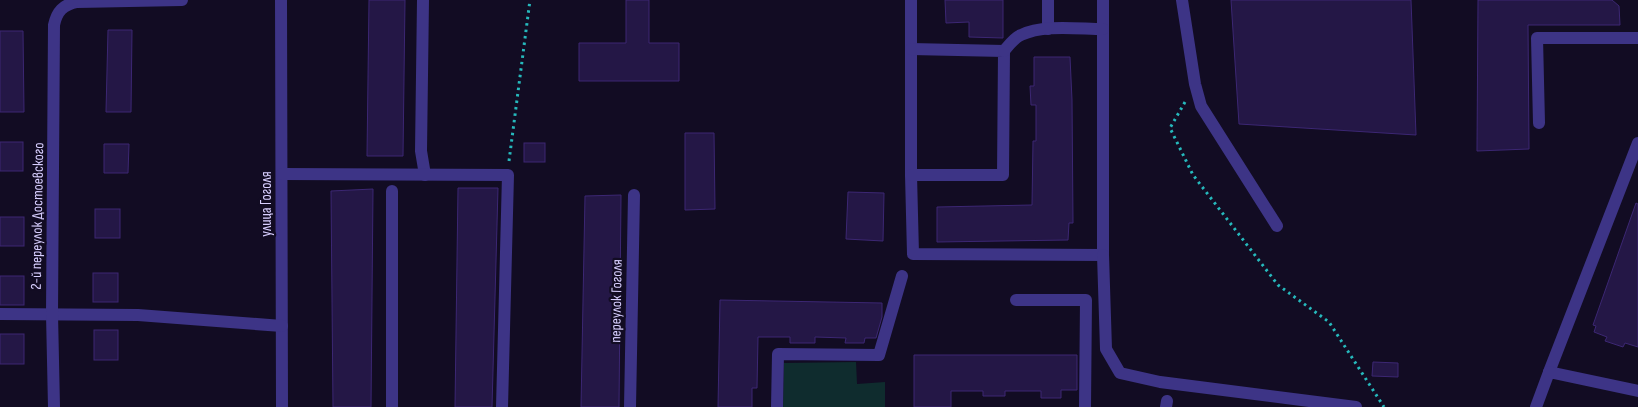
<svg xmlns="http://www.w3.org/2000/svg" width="1638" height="407" font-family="'Sofia Sans Condensed',sans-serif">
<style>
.green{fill:#0f2c2e}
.building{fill:#241746;stroke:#3c2773}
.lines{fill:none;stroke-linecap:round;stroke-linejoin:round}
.path{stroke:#26b9bc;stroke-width:3;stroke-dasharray:2.5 4;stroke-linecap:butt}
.minor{stroke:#3d3486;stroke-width:12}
.labels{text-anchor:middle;stroke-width:4.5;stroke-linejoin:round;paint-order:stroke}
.street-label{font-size:15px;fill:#d8cfff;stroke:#120c23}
</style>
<rect width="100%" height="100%" fill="#120c23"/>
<polygon class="green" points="856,362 857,384 885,382 885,407 783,407 784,363"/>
<g class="building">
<polygon points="369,0 405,0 403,156 367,156"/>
<polygon points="626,0 649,0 649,43 679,43 679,81 579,81 579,43 626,43"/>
<polygon points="945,0 1003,0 1003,38 969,37 969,22 946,23"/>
<polygon points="1231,0 1411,0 1416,135 1239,124"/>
<polygon points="1478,0 1612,0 1619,6 1620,25 1528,25 1529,149 1477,151"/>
<polygon points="108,30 132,30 131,112 106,112"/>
<polygon points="0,31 23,31 24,112 0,112"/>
<polygon points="1034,57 1070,57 1072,100 1073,223 1069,223 1068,240 937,242 937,207 1032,205 1033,141 1036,141 1036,105 1031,105 1030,86 1034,86"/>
<polygon points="685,133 714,133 715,209 685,210"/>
<rect x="0" y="142" width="23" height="29"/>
<rect x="524" y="143" width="21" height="19"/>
<polygon points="104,144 129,144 128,173 104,173"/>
<polygon points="458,188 498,188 492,407 455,407"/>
<polygon points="373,189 371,407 333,407 331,191"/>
<polygon points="848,192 884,193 883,241 846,239"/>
<polygon points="621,195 619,407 581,407 585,196"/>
<polygon points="1636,203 1638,204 1638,347 1625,343 1623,347 1605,341 1607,337 1594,332 1596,326 1593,325"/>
<rect x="95" y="209" width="25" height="29"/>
<rect x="0" y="217" width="24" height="29"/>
<rect x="93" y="273" width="25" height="29"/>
<rect x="0" y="276" width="24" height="29"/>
<polygon points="720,300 882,303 882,317 876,338 865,338 864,343 845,343 846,338 815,337 815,343 790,343 790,337 758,337 757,388 752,388 752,407 718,407"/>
<rect x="94" y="330" width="24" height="30"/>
<rect x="0" y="334" width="24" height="30"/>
<polygon points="914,355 1077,355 1077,390 1061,390 1061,398 1041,398 1041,391 1005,391 1005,396 983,396 983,391 951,391 951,407 914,407"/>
<polygon points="1373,362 1398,363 1398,377 1372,376"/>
</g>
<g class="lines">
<g class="path">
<polyline points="1185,102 1170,128 1193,175 1278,285 1329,322 1384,407"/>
<polyline points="509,161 530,0"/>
</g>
<g class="minor">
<polyline points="281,0 282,407"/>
<polyline points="423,0 421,151 425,175"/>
<polyline points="911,0 911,175 913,254 1103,255 1103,0"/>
<polyline points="1048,0 1048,29"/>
<polyline points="1182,0 1195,84 1201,106 1277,226"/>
<polyline points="911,49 1004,51 1003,175 911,175"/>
<path d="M1004,51C1009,45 1014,38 1021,35C1043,24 1079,29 1103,29"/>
<polyline points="1539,123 1537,38 1638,38"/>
<polyline points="282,174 508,175 502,407"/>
<polyline points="1103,255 1106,349 1120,373 1160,382 1356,407"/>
<polyline points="1016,300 1086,300 1085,407"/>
<polyline points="0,314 138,315 282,326"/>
<polyline points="1549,372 1638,143"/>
<path d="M54,407L52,314L54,25C57,11 63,5 77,2L182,0"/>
<polyline points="392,407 392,191"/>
<polyline points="630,407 634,195"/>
<polyline points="777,407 778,354 879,355 902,276"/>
<polyline points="1166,407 1167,401"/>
<polyline points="1536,407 1549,372 1638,391"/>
</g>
</g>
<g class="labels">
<g class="street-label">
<text transform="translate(266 204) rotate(-90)" y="5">улица Гоголя</text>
<text transform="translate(37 216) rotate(-89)" y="5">2-й переулок Достоевского</text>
<text transform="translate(616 301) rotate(-89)" y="5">переулок Гоголя</text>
</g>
</g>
</svg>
